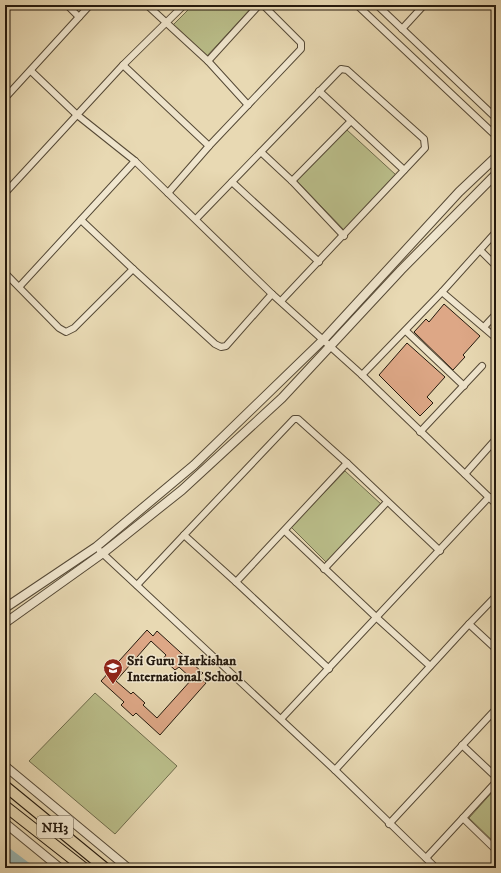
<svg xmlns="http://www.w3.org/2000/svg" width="501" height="873" font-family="'IM FELL DW Pica',serif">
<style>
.green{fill:#babe8a;stroke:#6f6c4c}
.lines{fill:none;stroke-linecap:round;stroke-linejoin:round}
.river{stroke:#9ab8b5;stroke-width:13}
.building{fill:#dda786;stroke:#24190d;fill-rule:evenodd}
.minor-casing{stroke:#554936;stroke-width:8}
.tertiary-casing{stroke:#554936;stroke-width:10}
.trunk-casing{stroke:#24190d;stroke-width:12}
.minor{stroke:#f0e6ce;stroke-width:6}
.tertiary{stroke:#f0e6ce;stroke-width:8}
.trunk{stroke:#e8d9b3;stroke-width:10}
.labels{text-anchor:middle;stroke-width:3;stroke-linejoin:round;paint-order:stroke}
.shield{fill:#f0e6ce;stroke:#615647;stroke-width:1}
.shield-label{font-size:13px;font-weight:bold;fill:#24190d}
.poi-label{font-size:14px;font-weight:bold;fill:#24190d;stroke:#f0e6ce;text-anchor:start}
</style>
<rect width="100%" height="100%" fill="#e8d9b3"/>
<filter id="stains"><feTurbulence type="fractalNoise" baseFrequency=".005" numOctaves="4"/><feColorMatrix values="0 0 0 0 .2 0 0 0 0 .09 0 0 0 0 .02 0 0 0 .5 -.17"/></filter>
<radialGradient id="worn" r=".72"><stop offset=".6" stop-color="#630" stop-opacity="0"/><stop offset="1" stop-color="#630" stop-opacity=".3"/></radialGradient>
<g class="green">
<polygon points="193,5 254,5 207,56 173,25"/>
<polygon points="347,130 396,175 344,230 296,180"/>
<polygon points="345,471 382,505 327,563 291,527"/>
<polygon points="95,693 177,766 115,834 29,761"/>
<polygon points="495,789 496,790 496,844 469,818"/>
</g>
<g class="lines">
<polyline class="river" points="5,853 25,868"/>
</g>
<g class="building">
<polygon points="444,304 480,336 463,355 465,357 453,370 414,332 426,319 429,322"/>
<polygon points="407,343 445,377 427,397 433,403 420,416 379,375"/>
<path d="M147,630L153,636L157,631L203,673L199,677L206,683L160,735L136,713L133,716L121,705L124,702L101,681ZM151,641L166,655L163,659L175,670L179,667L192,679L157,718L143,705L145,703L133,692L131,694L116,681Z"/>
</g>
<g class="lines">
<g class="minor-casing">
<g id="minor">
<polyline points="67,5 79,17"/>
<polyline points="147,5 208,61 248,105"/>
<polyline points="357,5 496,136"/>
<polyline points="377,5 496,118"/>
<polyline points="402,29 424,5"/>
<polyline points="208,61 259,5"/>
<polyline points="123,65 209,146"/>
<polyline points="31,71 76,114 135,161 272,294 362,375 496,504"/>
<polyline points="319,91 404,170"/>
<polyline points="5,98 90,5"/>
<polyline points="261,152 292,181 344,236"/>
<polyline points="292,181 351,121"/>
<polyline points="232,182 319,262"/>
<polyline points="5,193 123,65 184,5"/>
<polyline points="168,193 209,146 301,49 301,43 263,5"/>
<polyline points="196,219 341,69 347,70 424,139 425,148 281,301"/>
<polyline points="81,220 133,269"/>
<polyline points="480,250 496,266"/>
<polyline points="5,273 59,328 66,332 74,328 133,269 215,344 221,347 226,346 272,294"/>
<polyline points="20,286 135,161"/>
<polyline points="442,292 496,338"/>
<polyline points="484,327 496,314"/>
<polyline points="406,331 464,386"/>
<polyline points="362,375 442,292 496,232"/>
<polyline points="420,432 482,366"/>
<polyline points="465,474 496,439"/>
<polyline points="285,531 377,618 430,666"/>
<polyline points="100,551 335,770 436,868"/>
<polyline points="324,569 387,502"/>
<polyline points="236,582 184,535 294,419 298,419 347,463"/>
<polyline points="137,585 184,535"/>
<polyline points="496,596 469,624 496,649"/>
<polyline points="329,669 236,582 347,463 440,551"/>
<polyline points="281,719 489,497"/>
<polyline points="462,745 496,777"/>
<polyline points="335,770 469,624"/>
<polyline points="496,782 463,818 496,850"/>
<polyline points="389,824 496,709"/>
<polyline points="426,858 463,818"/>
</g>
</g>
<g class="tertiary-casing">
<g id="tertiary">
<polyline points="5,608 96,547 194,465 324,339 459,192 496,157"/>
<polyline points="5,623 103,553 182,490 282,398 401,270 496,174"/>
<polyline points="5,766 128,868"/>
<polyline points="5,823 60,868"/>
</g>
</g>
<g class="trunk-casing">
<g id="trunk">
<polyline points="5,786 105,868"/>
<polyline points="5,806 84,868"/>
</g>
</g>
<use href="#minor" class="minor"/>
<use href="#tertiary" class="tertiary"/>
<use href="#trunk" class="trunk"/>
</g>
<defs>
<g id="school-pin" transform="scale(1)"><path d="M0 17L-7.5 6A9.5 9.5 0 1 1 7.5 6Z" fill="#8f2418" stroke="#f0e6ce"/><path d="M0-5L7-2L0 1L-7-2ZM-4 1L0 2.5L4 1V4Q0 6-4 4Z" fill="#fff"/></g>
</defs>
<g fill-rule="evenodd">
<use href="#school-pin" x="113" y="668"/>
</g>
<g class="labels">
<rect class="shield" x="37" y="816" width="36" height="22" rx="3"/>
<g class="shield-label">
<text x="55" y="832">NH3</text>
</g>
<g class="poi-label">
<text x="127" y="665">Sri Guru Harkishan<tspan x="127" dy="16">International School</tspan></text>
</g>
</g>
<rect width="501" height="873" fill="none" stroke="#e8d9b3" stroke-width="20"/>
<rect x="6" y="6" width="489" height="861" fill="none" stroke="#24190d" stroke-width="2"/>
<rect x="10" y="10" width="481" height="853" fill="none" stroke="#24190d"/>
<rect width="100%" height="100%" filter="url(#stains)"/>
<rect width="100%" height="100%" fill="url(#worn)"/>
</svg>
